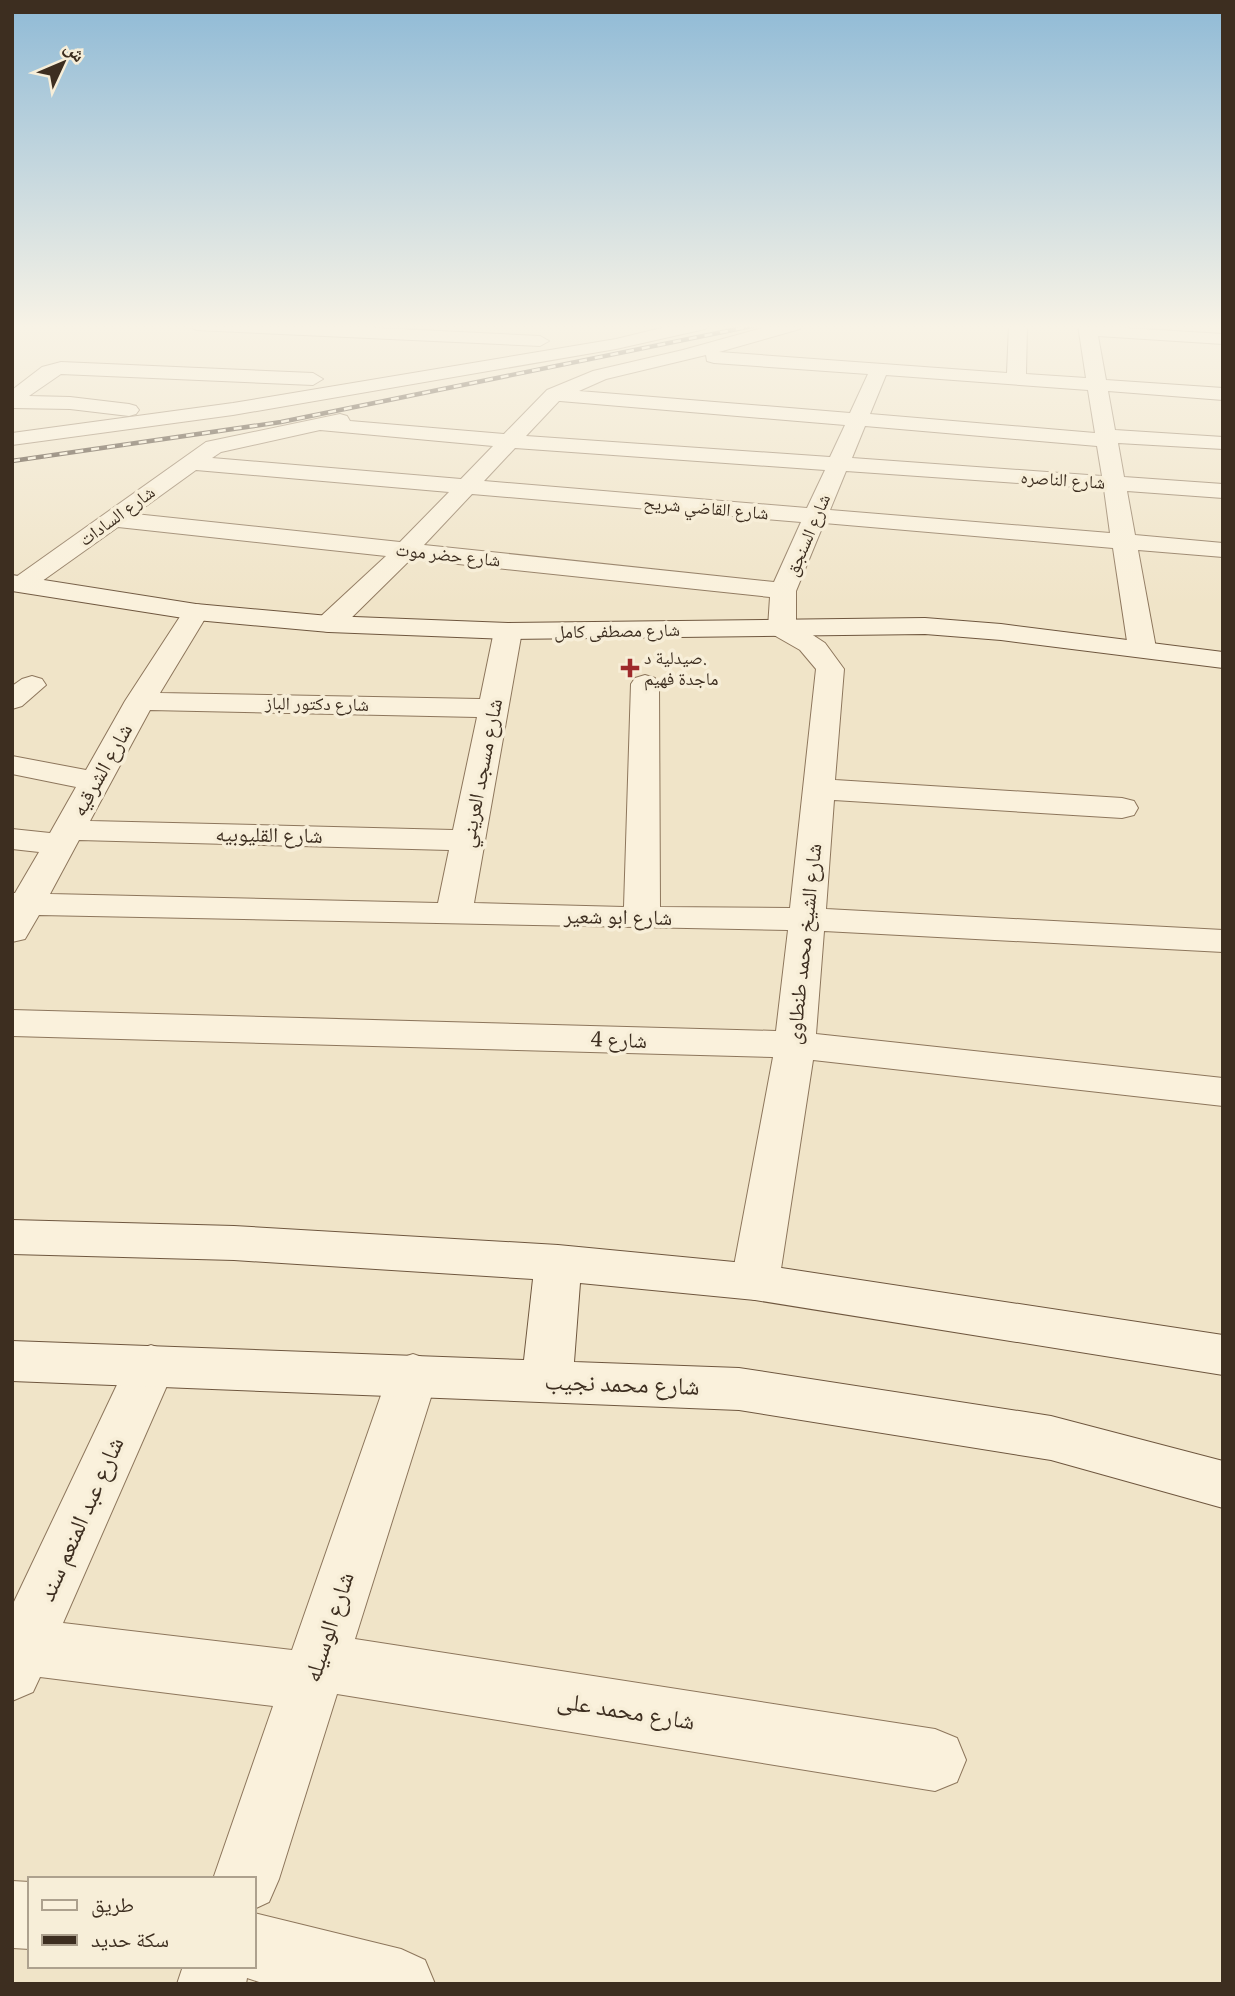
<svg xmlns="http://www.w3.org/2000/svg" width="1235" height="1996" font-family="Georgia,'Noto Naskh Arabic',serif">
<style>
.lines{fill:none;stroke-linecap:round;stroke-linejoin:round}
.minor-casing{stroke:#8d765c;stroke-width:2}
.secondary-casing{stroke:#6f573f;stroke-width:2}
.minor{fill:#faf1dc;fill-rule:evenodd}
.secondary{fill:#faf1dc;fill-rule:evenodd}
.rail-casing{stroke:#3d2e20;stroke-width:4.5}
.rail{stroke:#f7eed8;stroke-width:2.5;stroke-dasharray:8;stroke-linecap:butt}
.poi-dot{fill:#9e2a2b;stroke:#f7eed8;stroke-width:2.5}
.labels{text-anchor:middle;stroke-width:7;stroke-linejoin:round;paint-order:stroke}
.far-street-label{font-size:18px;fill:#3d2e20;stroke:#f7eed8}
.far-poi-label{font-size:18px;fill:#3d2e20;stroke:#f7eed8;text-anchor:start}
.street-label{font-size:21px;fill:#3d2e20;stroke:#f7eed8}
.near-street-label{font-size:24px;fill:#3d2e20;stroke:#f7eed8}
</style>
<rect width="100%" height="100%" fill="#f0e4c8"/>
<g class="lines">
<g class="minor-casing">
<g id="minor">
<polygon points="187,325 318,325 540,336 549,341 540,346 196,330"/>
<polygon points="674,325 708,325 705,329 616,349 233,415 12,445 12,433 233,403 616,339"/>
<path d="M773,325H803L800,329L719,352L1007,373L1009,325H1027L1026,374L1086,378L1078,325L1223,334V344L1098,336L1106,380L1223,388V400L1108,391L1115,430L1223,437V449L1118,443L1124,477L1223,484V498L1127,491L1135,535L1223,543V557L1138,550L1156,648L1152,654L1142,656L1132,654L1128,648L1113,548L824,523L796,591V624L825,643L844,669L835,780L1122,798L1134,801L1138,808L1134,815L1122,818L834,800L826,909L1223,930V952L824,931L816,1034L1223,1078V1106L813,1060L779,1282L772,1295L755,1300L738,1295L731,1282L773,1057L12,1036V1010L776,1031L788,930L39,915L25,939L12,942V893H15L39,852L12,849V829L50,833L76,787L12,774V756L86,770L125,701L183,612L187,606L196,604L205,606L209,612L160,693L480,699L494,631L498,625L508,623L518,625L522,631L474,903L624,907L631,684L635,678L645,675L655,678L659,684L660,907L790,908L816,669L800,650L772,634L768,628L770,597L411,559L339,630L329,632L319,630L316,624L319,618L386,556L118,527L31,589L22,592L12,588L13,579L206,442L340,414L347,416L350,421L504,434L547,390L593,371L683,350ZM706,355L707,361L714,363L868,374L850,413L579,391L606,379ZM886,375L1088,390L1095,433L870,414ZM559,401H560L845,425L830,457L526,436ZM865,426L1097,446L1102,476L852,458ZM320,430L493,446L461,479L212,458L221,452ZM515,448L825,470L807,508L484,481ZM196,470L449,492L400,542L135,514ZM846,471L1104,489L1110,533L830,510ZM472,494L801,522L774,582L424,545ZM150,710L477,717L453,830L90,821ZM79,840L449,850L438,903L50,894Z"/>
<polygon points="61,362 313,373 323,379 313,385 61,374 29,396 70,397 129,404 136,406 139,410 136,414 129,416 70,409 12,408 12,390 42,367"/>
<polygon points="32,676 42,679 46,685 22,706 12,709 12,686 22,679"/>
<polygon points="151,1345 169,1351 176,1365 63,1623 292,1650 388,1375 395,1360 413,1354 431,1360 438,1375 355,1639 935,1729 957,1738 966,1760 957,1782 935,1791 337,1694 279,1879 269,1902 254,1909 254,1879 213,1879 273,1706 40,1677 33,1692 12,1701 12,1606 133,1351"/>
<polygon points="12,1881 30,1882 30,1949 12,1948"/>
<polygon points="254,1913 401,1949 425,1960 435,1984 265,1984 247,1978 246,1984 177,1984 183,1966 254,1966"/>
</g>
</g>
<g class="secondary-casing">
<g id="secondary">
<polygon points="12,575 196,604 329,616 508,623 925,618 1001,624 1223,652 1223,668 1001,640 925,634 508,639 329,632 196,620 12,591"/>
<polygon points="12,1220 234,1226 558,1245 755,1264 1223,1335 1223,1375 755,1300 580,1283 574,1362 739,1368 1051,1416 1223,1461 1223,1508 1051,1460 739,1410 12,1381 12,1341 524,1360 533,1279 234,1260 12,1254"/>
</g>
</g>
<use href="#minor" class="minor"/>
<use href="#secondary" class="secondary"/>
<g class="rail-casing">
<polyline id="rail" points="12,461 281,422 757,325"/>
</g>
<use href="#rail" class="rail"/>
</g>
<linearGradient id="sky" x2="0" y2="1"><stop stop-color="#8fbad6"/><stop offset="0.54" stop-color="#f8f3e6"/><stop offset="1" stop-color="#f8f3e6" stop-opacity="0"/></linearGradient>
<rect width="1235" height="605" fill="url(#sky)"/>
<path class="poi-dot" d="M626.5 657.5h7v7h7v7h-7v7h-7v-7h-7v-7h7z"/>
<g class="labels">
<g class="far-street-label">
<text transform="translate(1063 480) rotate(4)" y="6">شارع الناصره</text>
<text transform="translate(706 508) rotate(5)" y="6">شارع القاضي شريح</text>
<text transform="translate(117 516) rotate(-36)" y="6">شارع السادات</text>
<text transform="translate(808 535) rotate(-67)" y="6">شارع السنجق</text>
<text transform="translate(448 555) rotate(6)" y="6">شارع حضر موت</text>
<text transform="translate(617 631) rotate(-1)" y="6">شارع مصطفى كامل</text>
<text transform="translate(317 704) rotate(1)" y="6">شارع دكتور الباز</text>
</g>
<g class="far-poi-label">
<text x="644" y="664">صيدلية د.<tspan x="644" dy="21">ماجدة فهيم</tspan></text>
</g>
<g class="street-label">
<text transform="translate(102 770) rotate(-61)" y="7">شارع الشرقيه</text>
<text transform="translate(481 773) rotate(-79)" y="7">شارع مسجد العريني</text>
<text transform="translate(269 835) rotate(1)" y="7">شارع القليوبيه</text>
<text transform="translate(618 917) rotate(1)" y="7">شارع ابو شعير</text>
<text transform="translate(804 944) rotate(-84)" y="7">شارع الشيخ محمد طنطاوى</text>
<text transform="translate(619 1040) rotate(2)" y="7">شارع 4</text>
</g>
<g class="near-street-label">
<text transform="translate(622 1384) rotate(2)" y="8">شارع محمد نجيب</text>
<text transform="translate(81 1519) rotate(-66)" y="8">شارع عبد المنعم سند</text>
<text transform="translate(329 1627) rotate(-72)" y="8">شارع الوسيله</text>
<text transform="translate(626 1711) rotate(9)" y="8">شارع محمد على</text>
</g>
</g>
<rect width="1235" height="1996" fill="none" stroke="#3d2e20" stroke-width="28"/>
<rect x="28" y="1877" width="228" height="91" fill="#f7eed8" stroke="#ada18e" stroke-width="2"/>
<rect x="42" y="1900" width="35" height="10" fill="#faf1dc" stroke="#ada18e" stroke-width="2"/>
<text x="91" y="1912" font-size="21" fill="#3d2e20">طريق</text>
<rect x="42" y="1935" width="35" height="10" fill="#3d2e20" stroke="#ada18e" stroke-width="2"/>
<text x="91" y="1947" font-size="21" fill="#3d2e20">سكة حديد</text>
<g transform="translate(63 63) rotate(46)" stroke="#f7eed8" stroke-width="5" paint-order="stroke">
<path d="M0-5L12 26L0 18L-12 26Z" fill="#3d2e20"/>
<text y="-10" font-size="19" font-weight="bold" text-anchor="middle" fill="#3d2e20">ش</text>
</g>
</svg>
